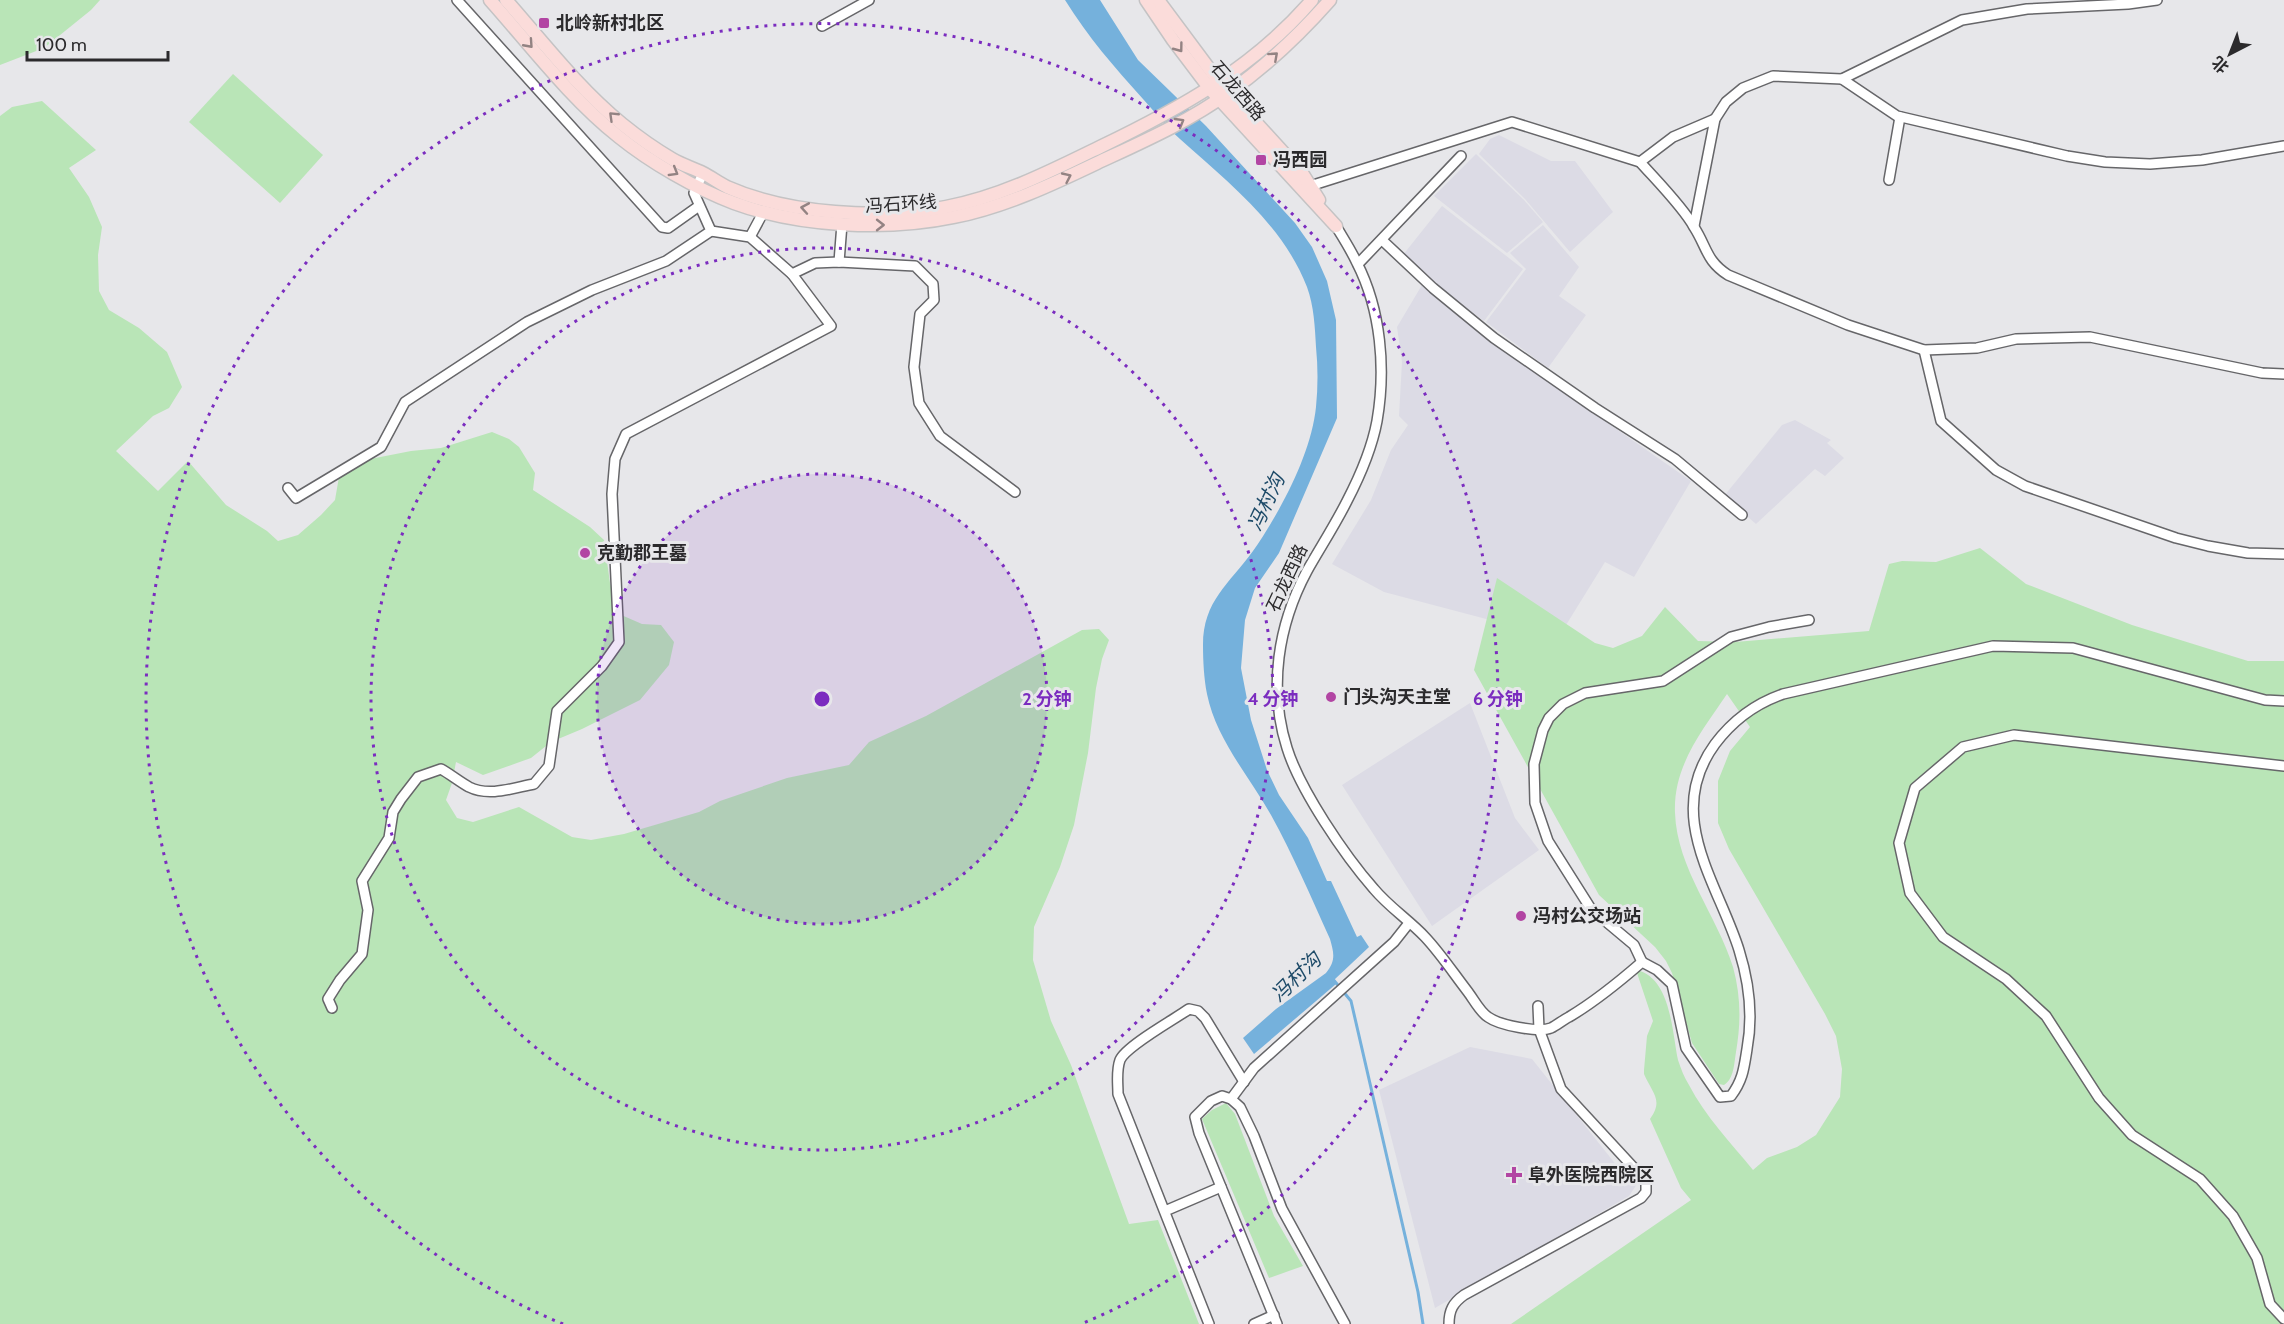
<svg xmlns="http://www.w3.org/2000/svg" width="2284" height="1324" font-family="Cabin,'Noto Sans SC',sans-serif">
<style>
.built{fill:#dcdbe5}
.green{fill:#b9e5b7}
.water{fill:#75b1dc}
.lines{fill:none;stroke-linecap:round;stroke-linejoin:round}
.stream{stroke:#75b1dc;stroke-width:3}
.minor-casing{stroke:#666669;stroke-width:12}
.major-casing{stroke:#c4c3c4;stroke-width:15}
.minor{stroke:#fff;stroke-width:9}
.major{stroke:#fbdcda;stroke-width:12}
.oneway{stroke:#938383}
.ring{fill:none;stroke:#7b2cbf;stroke-width:3;stroke-dasharray:3 6}
.poi-dot{fill:#b245a3;stroke:#e7e7ea;stroke-width:2}
.labels{text-anchor:middle;stroke-width:6;stroke-linejoin:round;paint-order:stroke}
.poi-label{font-size:18px;font-weight:bold;fill:#2b2a2c;stroke:#e7e7ea;text-anchor:start}
.street-label{font-size:18px;fill:#2b2a2c;stroke:#e7e7ea}
.water-label{font-size:20px;font-style:italic;fill:#1d4a68;stroke:#e7e7ea}
.centre{fill:#7b2cbf;stroke:#e7e7ea;stroke-width:3}
.ring-label{font-size:18px;text-anchor:middle;font-weight:bold;fill:#7b2cbf;stroke:#e7e7ea;stroke-width:6;stroke-linejoin:round;paint-order:stroke}
</style>
<rect width="100%" height="100%" fill="#e7e7ea"/>
<g class="built">
<polygon points="1499,135 1551,161 1575,161 1613,212 1570,252 1525,199 1479,154 1490,139"/>
<polygon points="1476,154 1524,200 1543,222 1507,253 1434,196"/>
<polygon points="1442,206 1523,269 1484,321 1431,281 1403,255"/>
<polygon points="1543,225 1579,267 1559,296 1586,315 1548,368 1486,322 1526,269 1510,253"/>
<polygon points="1422,285 1490,341 1691,481 1634,577 1605,562 1558,638 1384,592 1332,564 1371,500 1391,450 1408,425 1399,416 1402,362 1397,327"/>
<polygon points="1795,420 1831,440 1827,443 1844,458 1825,476 1815,469 1756,524 1724,496 1782,425"/>
<polygon points="1470,703 1515,818 1539,850 1432,926 1342,785"/>
<polygon points="1470,1047 1532,1059 1617,1166 1637,1184 1629,1196 1435,1308 1379,1090"/>
</g>
<g class="green">
<polygon points="0,0 100,0 91,10 44,48 0,65"/>
<polygon points="233,74 323,155 280,203 189,122"/>
<polygon points="42,101 96,150 69,168 89,197 102,227 98,255 99,291 109,310 139,328 167,352 182,387 169,408 153,416 116,451 158,491 188,461 226,505 267,531 278,541 298,535 321,515 335,500 340,471 360,461 411,451 441,448 492,432 509,439 519,447 535,473 533,490 590,527 604,540 610,583 619,614 642,624 661,625 674,642 669,665 640,700 582,729 551,742 531,758 483,775 456,762 452,783 446,800 457,818 473,822 519,807 572,837 591,840 624,834 699,812 720,801 787,778 849,765 869,742 926,716 1082,630 1099,629 1109,640 1102,659 1096,688 1088,753 1074,825 1060,867 1034,927 1033,960 1051,1021 1071,1065 1129,1224 1158,1220 1199,1324 0,1324 0,116 12,107"/>
<path d="M1980,548L2026,584L2132,625L2248,661H2284V1324H1511L1691,1200L1681,1188L1650,1119C1664,1100 1652,1093 1644,1074V1070L1647,1036L1653,1021L1636,970C1671,977 1672,1032 1678,1060C1681,1069 1684,1077 1689,1085C1705,1116 1731,1143 1753,1170L1767,1158L1797,1147L1816,1135L1840,1097L1842,1069L1836,1036L1825,1014L1729,849L1718,823V781L1730,751L1750,727L1727,694C1702,731 1673,766 1675,813C1677,869 1717,915 1733,967C1741,996 1741,1023 1736,1052C1734,1064 1734,1079 1724,1085L1719,1084L1692,1043L1672,973L1666,961L1655,947L1599,895L1474,670L1497,578L1595,643L1613,648L1642,636L1665,607L1698,641L1735,642L1869,631L1889,564L1902,561L1936,562Z"/>
<polygon points="1226,1103 1235,1114 1274,1216 1303,1266 1269,1278 1202,1119 1212,1110"/>
</g>
<path class="water" d="M1065,0H1100L1138,60L1206,126L1295,223L1312,247L1327,281L1336,320L1337,418L1279,553L1255,588L1245,620L1241,668L1251,720L1267,770L1279,795L1308,838L1327,881H1331L1357,937L1361,935L1369,947L1334,980L1336,984L1254,1054L1243,1038L1276,1009L1326,973C1336,961 1334,953 1330,939C1311,897 1293,855 1271,815C1249,776 1216,739 1207,694C1204,679 1203,661 1203,645C1203,601 1229,584 1253,551C1280,512 1311,455 1316,407C1318,387 1318,367 1316,347C1315,328 1314,306 1307,287C1283,225 1228,182 1180,139C1166,127 1155,112 1143,99C1114,67 1088,37 1065,0Z"/>
<g class="lines">
<polyline class="stream" points="1332,978 1351,1001 1418,1292 1423,1324"/>
<g class="minor-casing">
<g id="minor">
<polyline points="457,0 662,227 668,228 699,206"/>
<polyline points="822,26 869,0"/>
<polyline points="1842,79 1897,116 2067,156 2105,162 2150,164 2202,160 2284,146"/>
<path d="M1715,119L1673,137L1640,162C1656,180 1683,207 1694,227C1707,247 1706,261 1728,275L1848,325L1924,350L1977,348L2016,339L2090,337L2262,373L2284,374"/>
<polyline points="1889,180 1900,117"/>
<polyline points="1310,186 1512,122 1640,162"/>
<path d="M1336,226C1343,238 1351,250 1357,263C1381,310 1386,369 1377,421C1372,448 1360,476 1347,501C1335,525 1320,548 1307,571C1278,625 1268,688 1287,748C1300,790 1345,856 1374,889C1389,907 1409,920 1425,937C1441,954 1454,974 1468,992C1474,1000 1480,1012 1488,1017C1499,1025 1538,1033 1551,1028C1557,1025 1563,1020 1569,1017C1596,1001 1619,982 1642,962L1657,970L1672,984L1686,1048L1720,1097L1731,1096C1743,1080 1744,1068 1747,1049C1753,1017 1749,982 1739,950C1718,883 1663,815 1715,744C1733,720 1754,704 1783,694L1993,646L2073,648L2265,700L2284,701"/>
<polyline points="1694,226 1715,119 1726,102 1743,88 1773,76 1842,79 1962,20 2027,9 2128,4 2157,0"/>
<polyline points="711,231 750,237 792,274 815,263 839,262 915,266 933,284 934,300 920,314 914,367 919,403 940,436 1015,492"/>
<polyline points="750,237 764,211"/>
<polyline points="1382,240 1433,288 1494,338 1595,408 1675,459 1742,515"/>
<polyline points="839,262 842,224"/>
<polyline points="1358,264 1461,156"/>
<polyline points="1924,350 1941,421 1996,470 2025,486 2176,538 2208,546 2248,553 2284,554"/>
<polyline points="288,488 296,498 381,447 405,402 527,322 592,290 666,261 711,231 694,193 703,173"/>
<polyline points="2284,766 2014,735 1963,747 1915,788 1899,843 1910,893 1943,937 2006,979 2046,1016 2099,1098 2132,1135 2200,1179 2233,1216 2257,1258 2270,1304 2284,1319"/>
<polyline points="1642,962 1634,945 1591,909 1548,841 1535,803 1534,764 1543,730 1549,718 1563,704 1585,693 1663,681 1731,637 1769,627 1809,620"/>
<path d="M332,1008L328,999L340,980L362,954L368,910L362,881L389,838L393,812L401,799L418,777L441,769C450,774 460,782 469,787C489,797 513,788 534,784L549,766L557,711L602,666L619,642L612,494L615,459L626,434L831,326L792,274"/>
<polyline points="1231,1099 1254,1068 1394,942 1409,923"/>
<polyline points="1165,1211 1221,1187"/>
<path d="M1209,1324L1118,1094C1118,1083 1116,1071 1120,1060C1126,1046 1175,1019 1189,1009L1198,1011L1205,1018L1244,1082"/>
<polyline points="1254,1324 1274,1315"/>
<polyline points="1277,1324 1199,1133 1195,1117 1211,1101 1222,1096 1231,1099 1240,1107 1254,1136 1282,1209 1345,1324"/>
<path d="M1449,1324C1449,1310 1453,1303 1464,1295L1641,1198L1646,1192V1181L1561,1089L1539,1029L1538,1006"/>
</g>
</g>
<g class="major-casing">
<g id="major">
<path d="M490,0C531,46 570,98 619,137C650,162 696,189 734,203C799,227 887,231 954,217C1004,207 1051,185 1097,163C1142,142 1188,122 1228,93C1265,67 1300,34 1330,0"/>
<path d="M506,0C543,42 578,88 622,124C638,137 655,149 672,159C682,165 693,168 703,173C711,177 719,183 727,187C788,214 881,220 946,207C1000,197 1051,171 1100,147C1179,109 1254,68 1312,0"/>
<polyline points="1146,0 1173,40 1210,89 1336,226"/>
<polyline points="1158,0 1219,82 1302,173 1319,200"/>
</g>
</g>
<use href="#minor" class="minor"/>
<use href="#major" class="major"/>
</g>
<defs><path id="oneway-chevron" d="M-2-3.5L2.5 0L-2 3.5" fill="none" stroke-width="1.6" stroke-linecap="round" stroke-linejoin="round" transform="scale(1.5)"/></defs>
<g class="oneway">
<use href="#oneway-chevron" transform="translate(529 44) rotate(48)"/>
<use href="#oneway-chevron" transform="translate(1179 48) rotate(53)"/>
<use href="#oneway-chevron" transform="translate(1274 56) rotate(-42)"/>
<use href="#oneway-chevron" transform="translate(613 116) rotate(-136)"/>
<use href="#oneway-chevron" transform="translate(1180 122) rotate(-30)"/>
<use href="#oneway-chevron" transform="translate(674 172) rotate(31)"/>
<use href="#oneway-chevron" transform="translate(1067 177) rotate(-25)"/>
<use href="#oneway-chevron" transform="translate(805 208) rotate(-170)"/>
<use href="#oneway-chevron" transform="translate(880 225)"/>
</g>
<circle cx="822" cy="699" r="225" fill="#7b2cbf" fill-opacity=".12"/>
<g class="ring">
<circle cx="822" cy="699" r="225"/>
<circle cx="822" cy="699" r="451"/>
<path d="M563 1324A676 676 0 1 1 1081 1324"/>
</g>
<g class="poi-dot">
<rect x="538" y="17" width="12" height="12" rx="3"/>
<rect x="1255" y="154" width="12" height="12" rx="3"/>
<circle cx="585" cy="553" r="6"/>
<circle cx="1331" cy="697" r="6"/>
<circle cx="1521" cy="916" r="6"/>
<path d="M1511 1166h6v6h6v6h-6v6h-6v-6h-6v-6h6z"/>
</g>
<g class="labels">
<g class="poi-label">
<text x="556" y="29">北岭新村北区</text>
<text x="1273" y="166">冯西园</text>
<text x="597" y="559">克勤郡王墓</text>
<text x="1343" y="703">门头沟天主堂</text>
<text x="1533" y="922">冯村公交场站</text>
<text x="1528" y="1181">阜外医院西院区</text>
</g>
<g class="street-label">
<text transform="translate(1238 91) rotate(49)" y="6">石龙西路</text>
<text transform="translate(901 204) rotate(-4)" y="6">冯石环线</text>
<text transform="translate(1287 578) rotate(-65)" y="6">石龙西路</text>
</g>
<g class="water-label">
<text transform="translate(1266 502) rotate(-65)" y="7">冯村沟</text>
<text transform="translate(1296 977) rotate(-44)" y="7">冯村沟</text>
</g>
</g>
<circle cx="822" cy="699" r="9" class="centre"/>
<g class="ring-label">
<text x="1047" y="705">2 分钟</text>
<text x="1273" y="705">4 分钟</text>
<text x="1498" y="705">6 分钟</text>
</g>
<g transform="translate(2230 54) rotate(222)" stroke="#e7e7ea" stroke-width="4.5" paint-order="stroke">
<path d="M0-4.5L10 22L0 15L-10 22Z" fill="#2b2a2c"/>
<text y="-9" font-size="16" font-weight="bold" text-anchor="middle" fill="#2b2a2c">北</text>
</g>
<path d="M27 51v9h141v-9" fill="none" stroke="#2b2a2c" stroke-width="3"/>
<text x="36" y="51" font-size="18" fill="#2b2a2c" stroke="#e7e7ea" stroke-width="4.5" paint-order="stroke">100 m</text>
</svg>
